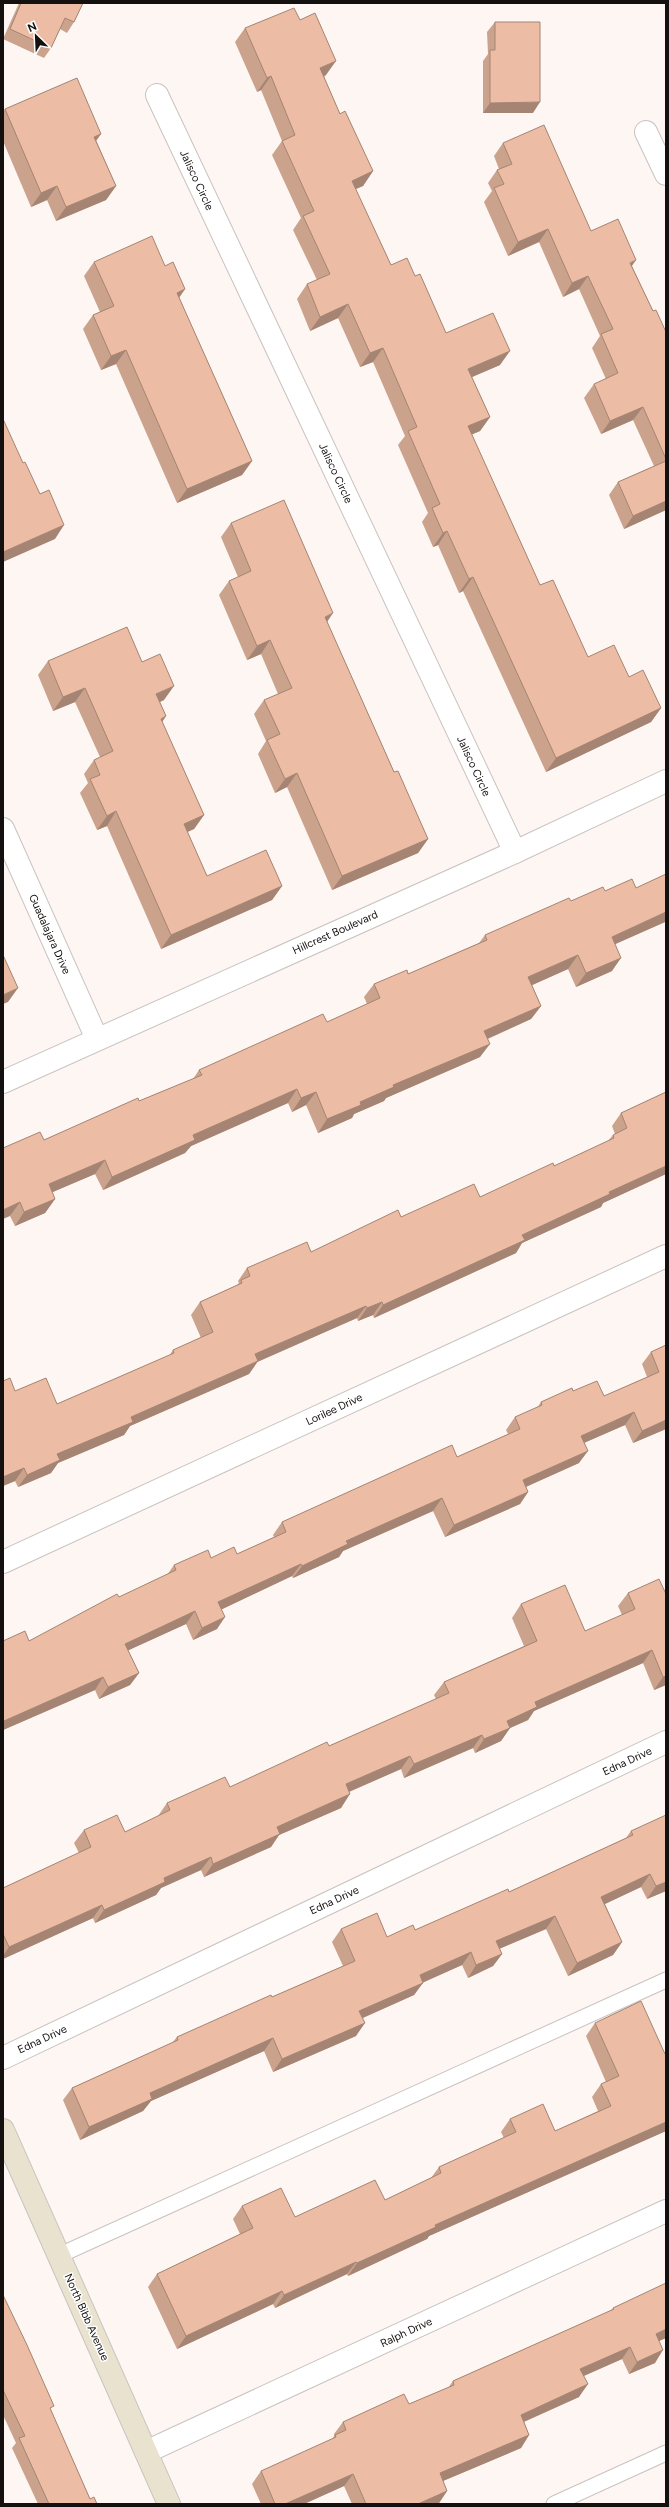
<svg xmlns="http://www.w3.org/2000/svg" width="669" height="2507" font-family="Figtree,sans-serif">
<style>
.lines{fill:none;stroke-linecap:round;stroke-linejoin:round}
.service-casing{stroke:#c9c3c0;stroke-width:17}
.minor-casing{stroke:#c9c3c0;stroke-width:24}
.secondary-casing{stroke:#c9c3c0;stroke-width:24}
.service{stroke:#fff;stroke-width:15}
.minor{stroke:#fff;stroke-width:22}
.secondary{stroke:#e8e2ce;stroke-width:22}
.wall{fill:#cba38d}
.shaded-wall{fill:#a58473}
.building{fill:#ecbda4;stroke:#a58473}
.labels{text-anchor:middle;stroke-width:3;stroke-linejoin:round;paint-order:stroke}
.street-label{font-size:11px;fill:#13100f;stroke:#fff}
</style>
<rect width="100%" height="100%" fill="#fdf6f3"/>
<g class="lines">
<g class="service-casing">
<g id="service">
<polyline points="60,2255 666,1980"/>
<polyline points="554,2504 666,2453"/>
</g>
</g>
<g class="minor-casing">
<g id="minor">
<polyline points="157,95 515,852"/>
<polyline points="646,132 666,174"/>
<polyline points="3,829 97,1039"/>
<polyline points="3,1082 515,852 666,781"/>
<polyline points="3,1562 666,1256"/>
<polyline points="3,2058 666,1742"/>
<polyline points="146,2452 666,2211"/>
</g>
</g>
<g class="secondary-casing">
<polyline id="secondary" points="3,2130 169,2504"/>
</g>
<use href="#service" class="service"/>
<use href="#minor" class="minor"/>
<use href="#secondary" class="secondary"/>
</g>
<g class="wall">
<polygon points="19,3 83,3 74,22 67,33 60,29 51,48 44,58 3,39"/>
<polygon points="300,20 326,75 324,77 340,114 373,171 363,186 355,189 391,265 415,276 446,333 500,365 472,377 490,417 480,431 471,435 540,585 588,657 629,677 661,708 651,722 546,772 463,591 459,593 438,545 433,547 422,522 428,513 398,445 405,436 373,362 360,367 338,318 310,331 297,299 307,284 317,280 293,230 301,218 272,155 282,141 261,90 257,92 235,42 245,28"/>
<polygon points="495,22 533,113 483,113 483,61 488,54 487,32"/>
<polygon points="5,109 96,140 116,186 106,200 56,221 47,200 31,207 3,141 3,111"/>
<polygon points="503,143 591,231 632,266 653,311 666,332 666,510 624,529 609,495 618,482 654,466 633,420 601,434 584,398 594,384 606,379 592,348 600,336 579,289 563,297 539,242 508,256 484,202 492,191 488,183 497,170 499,169 494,156"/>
<polygon points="94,262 165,266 185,289 179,298 252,461 242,475 177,503 116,364 101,370 83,329 93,315 100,312 84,276"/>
<polygon points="231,523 327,622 394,772 428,839 418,853 332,890 287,787 275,793 258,754 266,741 254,714 264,700 278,694 261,654 247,660 219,595 229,581 238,577 221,537"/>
<polygon points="48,661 142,662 164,700 160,702 166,716 162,722 204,815 194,829 187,832 207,876 282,886 272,900 161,949 107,826 97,830 80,793 88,783 84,774 94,760 100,757 75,702 53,711 38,675"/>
<polygon points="666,874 666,925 665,922 615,944 612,971 576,987 568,969 532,985 541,1006 531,1019 488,1039 480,1057 386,1098 384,1101 354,1114 352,1118 318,1133 306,1105 292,1112 288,1103 191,1146 185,1153 103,1190 95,1174 52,1192 55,1199 45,1213 15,1226 10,1216 44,1140 193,1079 199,1070 327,1022 367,1004 364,997 374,984 408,974 479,943 485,935 571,901 605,891 636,888"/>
<polygon points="666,1092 666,1174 603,1203 601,1207 522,1243 516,1253 374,1318 373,1315 358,1321 357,1318 258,1361 249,1374 130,1426 124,1435 58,1463 51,1473 18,1487 15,1481 3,1486 3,1381 15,1391 57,1404 169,1356 173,1350 201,1338 191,1315 200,1302 237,1285 239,1283 238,1281 247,1268 311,1252 401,1217 480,1197 554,1166 608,1141 613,1135 615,1134 612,1126 621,1113"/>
<polygon points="666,1345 666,1429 633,1443 625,1425 584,1443 579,1463 526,1487 528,1492 520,1504 445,1537 433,1511 343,1551 339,1557 293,1578 292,1576 222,1609 217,1629 193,1640 186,1624 128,1650 139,1673 130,1685 99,1699 95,1690 3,1730 3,1641 29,1641 167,1575 174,1565 211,1558 237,1554 274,1537 273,1535 282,1522 457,1457 508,1434 506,1430 515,1417 537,1408 541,1402 573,1391 604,1396 647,1377 642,1364 651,1352"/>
<polygon points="628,1593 666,1594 666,1685 654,1690 643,1663 534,1711 528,1720 510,1728 501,1741 475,1753 473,1748 404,1778 401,1769 349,1792 341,1808 279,1835 271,1847 204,1877 201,1870 161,1888 156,1895 95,1923 93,1918 3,1959 3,1888 79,1853 74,1843 84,1830 125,1832 158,1816 167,1803 230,1787 329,1746 436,1699 434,1695 444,1682 524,1646 512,1618 521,1604 585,1631 622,1615 618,1606"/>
<polygon points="631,1831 666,1891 647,1899 641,1887 605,1904 622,1942 613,1955 568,1976 546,1929 499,1949 502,1954 493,1966 468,1978 462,1965 423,1982 414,1995 363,2018 356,2036 273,2072 264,2051 151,2101 143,2111 80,2140 63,2100 72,2088 172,2043 177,2037 272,1997 343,1966 332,1942 341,1929 387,1937 415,1930 509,1892 626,1838"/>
<polygon points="595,2023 665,2054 666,2054 666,2131 429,2236 427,2239 348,2276 347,2274 275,2308 273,2304 177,2349 148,2287 157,2274 240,2234 233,2219 242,2206 295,2217 385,2200 431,2178 439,2167 504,2138 501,2132 510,2119 555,2131 598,2111 592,2097 601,2084 606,2082 586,2036"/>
<polygon points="3,2295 51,2411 90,2499 97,2504 38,2504 12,2448 16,2443 3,2415"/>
<polygon points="613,2308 666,2338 659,2341 655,2363 629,2374 622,2359 584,2376 579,2397 524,2422 529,2435 521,2448 443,2481 447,2491 439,2503 437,2504 352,2504 344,2486 304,2504 261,2504 252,2484 261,2471 332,2440 334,2436 334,2434 343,2422 409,2404 448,2388 453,2381 610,2311"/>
</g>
<g class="shaded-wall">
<polygon points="336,61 326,75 310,82 320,68"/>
<polygon points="271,76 261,90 257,92 267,78"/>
<polygon points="540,102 533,113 483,113 490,103"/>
<polygon points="101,134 91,148 94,137"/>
<polygon points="373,171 363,186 342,195 352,181"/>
<polygon points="57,186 47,200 31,207 41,193"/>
<polygon points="116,186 106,200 56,221 66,207"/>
<polygon points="548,229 539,242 508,256 518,242"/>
<polygon points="636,260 627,273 630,263"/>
<polygon points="588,276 579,289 563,297 572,283"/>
<polygon points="185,289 175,303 177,293"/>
<polygon points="348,304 338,318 310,331 320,317"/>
<polygon points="383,348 373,362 360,367 370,353"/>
<polygon points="126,350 116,364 101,370 111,356"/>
<polygon points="510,351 500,365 458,383 468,369"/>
<polygon points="643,407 633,420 601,434 610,421"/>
<polygon points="490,417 480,431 458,440 468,426"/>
<polygon points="252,461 242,475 177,503 187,489"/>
<polygon points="666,501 666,510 624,529 633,516"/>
<polygon points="64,525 55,539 3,562 3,552"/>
<polygon points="447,531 438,545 433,547 443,533"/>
<polygon points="473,577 463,591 459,593 469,579"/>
<polygon points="333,613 323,628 325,617"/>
<polygon points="270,640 261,654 247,660 257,646"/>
<polygon points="174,686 164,700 146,708 156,694"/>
<polygon points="85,688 75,702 53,711 63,697"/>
<polygon points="661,708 651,722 546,772 556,758"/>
<polygon points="166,716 156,731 161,719"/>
<polygon points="297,773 287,787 275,793 285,779"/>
<polygon points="116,811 107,826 97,830 107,816"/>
<polygon points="204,815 194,829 174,838 184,824"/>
<polygon points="428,839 418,853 332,890 342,876"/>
<polygon points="282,886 272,900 161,949 171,935"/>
<polygon points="666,912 666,920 665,922 602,950 612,937"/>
<polygon points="578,955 568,969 519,991 528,977"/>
<polygon points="621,958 612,971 576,987 586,973"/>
<polygon points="18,988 8,1002 3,1004 3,995"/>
<polygon points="541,1006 531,1019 475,1044 484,1031"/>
<polygon points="490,1044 480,1057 386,1098 384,1101 354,1114 352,1118 318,1133 327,1119 393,1085"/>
<polygon points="297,1089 288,1103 191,1146 185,1153 103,1190 112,1177 193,1135"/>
<polygon points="316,1092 306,1105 292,1112 301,1098"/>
<polygon points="105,1160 95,1174 39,1198 49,1184"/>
<polygon points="666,1166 666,1174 603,1203 601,1207 522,1243 516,1253 374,1318 383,1305 609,1192"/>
<polygon points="55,1199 45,1213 15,1226 24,1212"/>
<polygon points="20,1202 10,1216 3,1219 3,1210"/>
<polygon points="382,1302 373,1315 358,1321 367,1308"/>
<polygon points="366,1306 357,1318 246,1367 255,1354"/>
<polygon points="258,1361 249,1374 130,1426 124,1435 58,1463 51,1473 18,1487 27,1475 57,1454 131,1417"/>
<polygon points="634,1412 625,1425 572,1448 581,1436"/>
<polygon points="666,1420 666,1429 633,1443 642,1431"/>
<polygon points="588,1451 579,1463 514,1492 523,1480"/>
<polygon points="24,1468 15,1481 3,1486 3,1477"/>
<polygon points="528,1492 520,1504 445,1537 454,1525"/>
<polygon points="442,1498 433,1511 343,1551 339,1557 293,1578 302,1566 346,1541"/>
<polygon points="301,1564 292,1576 210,1615 218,1602"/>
<polygon points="195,1611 186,1624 116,1656 125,1644"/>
<polygon points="225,1617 217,1629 193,1640 202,1628"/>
<polygon points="652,1650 643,1663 534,1711 528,1720 510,1728 501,1741 475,1753 484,1739 507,1721 535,1702"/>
<polygon points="139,1673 130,1685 99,1699 108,1687"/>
<polygon points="666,1676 666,1685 654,1690 663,1677"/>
<polygon points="103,1677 95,1690 3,1730 3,1722 4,1721"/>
<polygon points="482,1735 473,1748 404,1778 414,1764"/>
<polygon points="410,1756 401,1769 337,1797 346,1784"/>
<polygon points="350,1794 341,1808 279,1835 271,1847 204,1877 213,1864 277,1827"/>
<polygon points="211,1857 201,1870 161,1888 156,1895 95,1923 104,1910 164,1878"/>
<polygon points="650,1874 641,1887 592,1910 601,1897"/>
<polygon points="666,1882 666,1891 647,1899 656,1886"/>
<polygon points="102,1905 93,1918 3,1959 3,1956 9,1947"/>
<polygon points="555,1916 546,1929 487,1954 496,1941"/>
<polygon points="622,1942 613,1955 568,1976 577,1963"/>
<polygon points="471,1952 462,1965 411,1988 420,1975"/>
<polygon points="502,1954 493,1966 468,1978 476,1965"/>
<polygon points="423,1983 414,1995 351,2023 359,2011"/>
<polygon points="365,2023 356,2036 273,2072 282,2059"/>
<polygon points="273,2038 264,2051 151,2101 143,2111 80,2140 89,2127 150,2093"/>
<polygon points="666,2122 666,2131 429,2236 427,2239 348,2276 357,2263 435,2225"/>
<polygon points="356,2262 347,2274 275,2308 284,2295"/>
<polygon points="282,2291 273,2304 177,2349 186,2336"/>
<polygon points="666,2329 666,2338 647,2346 656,2334"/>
<polygon points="630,2347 622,2359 572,2381 580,2369"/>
<polygon points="663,2350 655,2363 629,2374 637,2362"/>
<polygon points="588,2384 579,2397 512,2427 521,2415"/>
<polygon points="529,2435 521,2448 431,2486 440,2473"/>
<polygon points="353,2474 344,2486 304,2504 285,2504"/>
<polygon points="447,2491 439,2503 437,2504 418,2504"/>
</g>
<g class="building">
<polygon points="21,3 83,3 74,22 65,18 51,48 10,29"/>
<polygon points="294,8 300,20 315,13 336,61 320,68 340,114 345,111 373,171 352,181 391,265 407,258 415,276 420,274 446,333 493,313 510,351 468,369 490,417 468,426 540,585 553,580 588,657 614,645 629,677 643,670 661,708 556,758 473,577 469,579 447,531 443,533 432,508 440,504 408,431 417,427 383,348 370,353 348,304 320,317 307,284 330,274 303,216 314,211 282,141 295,135 271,76 267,78 245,28"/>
<polygon points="495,22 540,22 540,102 490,103 490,50 495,50"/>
<polygon points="77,78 101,134 94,137 116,186 66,207 57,186 41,193 5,109"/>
<polygon points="544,125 591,231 618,219 636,260 630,263 653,311 656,310 666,332 666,459 643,407 610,421 594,384 618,373 601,334 613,329 588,276 572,283 548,229 518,242 494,188 504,184 497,170 512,164 503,143"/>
<polygon points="152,236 165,266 173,262 185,289 177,293 252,461 187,489 126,350 111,356 93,315 114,306 94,262"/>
<polygon points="3,419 23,463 25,462 40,494 49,490 64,525 3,552"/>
<polygon points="666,461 666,501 633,516 618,482"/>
<polygon points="284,500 333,613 325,617 394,772 398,771 428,839 342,876 297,773 285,779 267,740 280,734 264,700 292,688 270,640 257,646 229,581 251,571 231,523"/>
<polygon points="127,627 142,662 160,654 174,686 156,694 166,716 161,719 204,815 184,824 207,876 266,850 282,886 171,935 116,811 107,816 90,779 100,775 94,760 113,751 85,688 63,697 48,661"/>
<polygon points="666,874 666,912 612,937 621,958 586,973 578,955 528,977 541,1006 484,1031 490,1044 393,1085 394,1087 360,1102 361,1105 327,1119 316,1092 301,1098 297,1089 193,1135 195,1140 112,1177 105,1160 49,1184 55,1199 24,1212 20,1202 3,1210 3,1148 40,1132 44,1140 138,1098 139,1101 202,1075 199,1070 323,1014 327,1022 380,998 374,984 407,970 408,974 487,940 485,935 569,898 571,901 603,887 605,891 632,879 636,888"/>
<polygon points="3,955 18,988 3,995"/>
<polygon points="666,1092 666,1166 609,1192 610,1194 522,1235 525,1240 383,1305 382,1302 367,1308 366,1306 255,1354 258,1361 131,1417 133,1422 57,1454 60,1460 27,1475 24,1468 3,1477 3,1381 10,1378 15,1391 46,1378 57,1404 174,1353 173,1350 213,1332 200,1302 242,1283 241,1280 250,1276 247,1268 307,1242 311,1252 398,1210 401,1217 474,1184 480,1197 553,1163 554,1166 614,1138 613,1135 627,1128 621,1113"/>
<polygon points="666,1345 666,1420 642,1431 634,1412 581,1436 588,1451 523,1480 528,1492 454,1525 442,1498 346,1541 348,1544 302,1566 301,1564 218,1602 225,1617 202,1628 195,1611 125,1644 139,1673 108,1687 103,1677 4,1721 3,1719 3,1641 25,1631 29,1641 117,1594 119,1597 176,1570 174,1565 208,1550 211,1558 234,1547 237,1554 286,1532 282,1522 452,1445 457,1457 520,1429 515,1417 542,1405 541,1402 572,1388 573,1391 597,1381 604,1396 659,1372 651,1352"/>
<polygon points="659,1579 666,1594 666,1676 663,1677 652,1650 535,1702 537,1707 507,1721 510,1728 484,1739 482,1735 414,1764 410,1756 346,1784 350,1794 277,1827 280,1834 213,1864 211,1857 164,1878 165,1882 104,1910 102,1905 9,1947 3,1934 3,1888 91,1847 84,1830 117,1815 125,1832 170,1810 167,1803 225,1777 230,1787 327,1742 329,1746 449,1693 444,1682 537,1641 521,1604 565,1585 585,1631 635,1609 628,1593"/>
<polygon points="666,1815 666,1882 656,1886 650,1874 601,1897 622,1942 577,1963 555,1916 496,1941 502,1954 476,1965 471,1952 420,1975 423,1983 359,2011 365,2023 282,2059 273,2038 150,2093 152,2099 89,2127 72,2088 178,2040 177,2037 271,1995 272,1997 355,1961 341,1929 377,1913 387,1937 413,1925 415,1930 508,1889 509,1892 633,1835 631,1831"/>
<polygon points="641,2001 665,2054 666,2054 666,2122 435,2225 436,2227 357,2263 356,2262 284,2295 282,2291 186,2336 157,2274 253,2228 242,2206 281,2188 295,2217 375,2180 385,2200 441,2173 439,2167 516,2132 510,2119 543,2104 555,2131 611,2106 601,2084 619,2076 595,2023"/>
<polygon points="666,2283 666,2329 656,2334 663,2350 637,2362 630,2347 580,2369 588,2384 521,2415 529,2435 440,2473 447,2491 418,2504 366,2504 353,2474 285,2504 275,2504 261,2471 336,2437 335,2435 346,2430 343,2422 404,2394 409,2404 454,2385 453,2381 614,2309 613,2308"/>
<polygon points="3,2295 27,2345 54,2406 50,2408 90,2499 94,2497 97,2504 49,2504 19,2438 25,2436 3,2390"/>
</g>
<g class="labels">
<g class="street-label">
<text transform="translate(197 180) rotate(65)" y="4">Jalisco Circle</text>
<text transform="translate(336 473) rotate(65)" y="4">Jalisco Circle</text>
<text transform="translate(474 766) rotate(65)" y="4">Jalisco Circle</text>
<text transform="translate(335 932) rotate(-24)" y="4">Hillcrest Boulevard</text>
<text transform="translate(50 934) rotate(66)" y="4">Guadalajara Drive</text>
<text transform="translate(334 1409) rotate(-25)" y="4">Lorilee Drive</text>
<text transform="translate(627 1761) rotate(-25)" y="4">Edna Drive</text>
<text transform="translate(334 1900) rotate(-25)" y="4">Edna Drive</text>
<text transform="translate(42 2039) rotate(-25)" y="4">Edna Drive</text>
<text transform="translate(87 2317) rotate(66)" y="4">North Bibb Avenue</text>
<text transform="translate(406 2332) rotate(-25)" y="4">Ralph Drive</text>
</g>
</g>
<rect width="669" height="2507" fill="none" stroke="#13100f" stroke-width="8"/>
<g transform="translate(36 36) rotate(336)" stroke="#ffffff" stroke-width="3" paint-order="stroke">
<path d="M0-3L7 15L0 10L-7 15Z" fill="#13100f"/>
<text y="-6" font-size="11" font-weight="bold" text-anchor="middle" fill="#13100f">N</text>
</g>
</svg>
